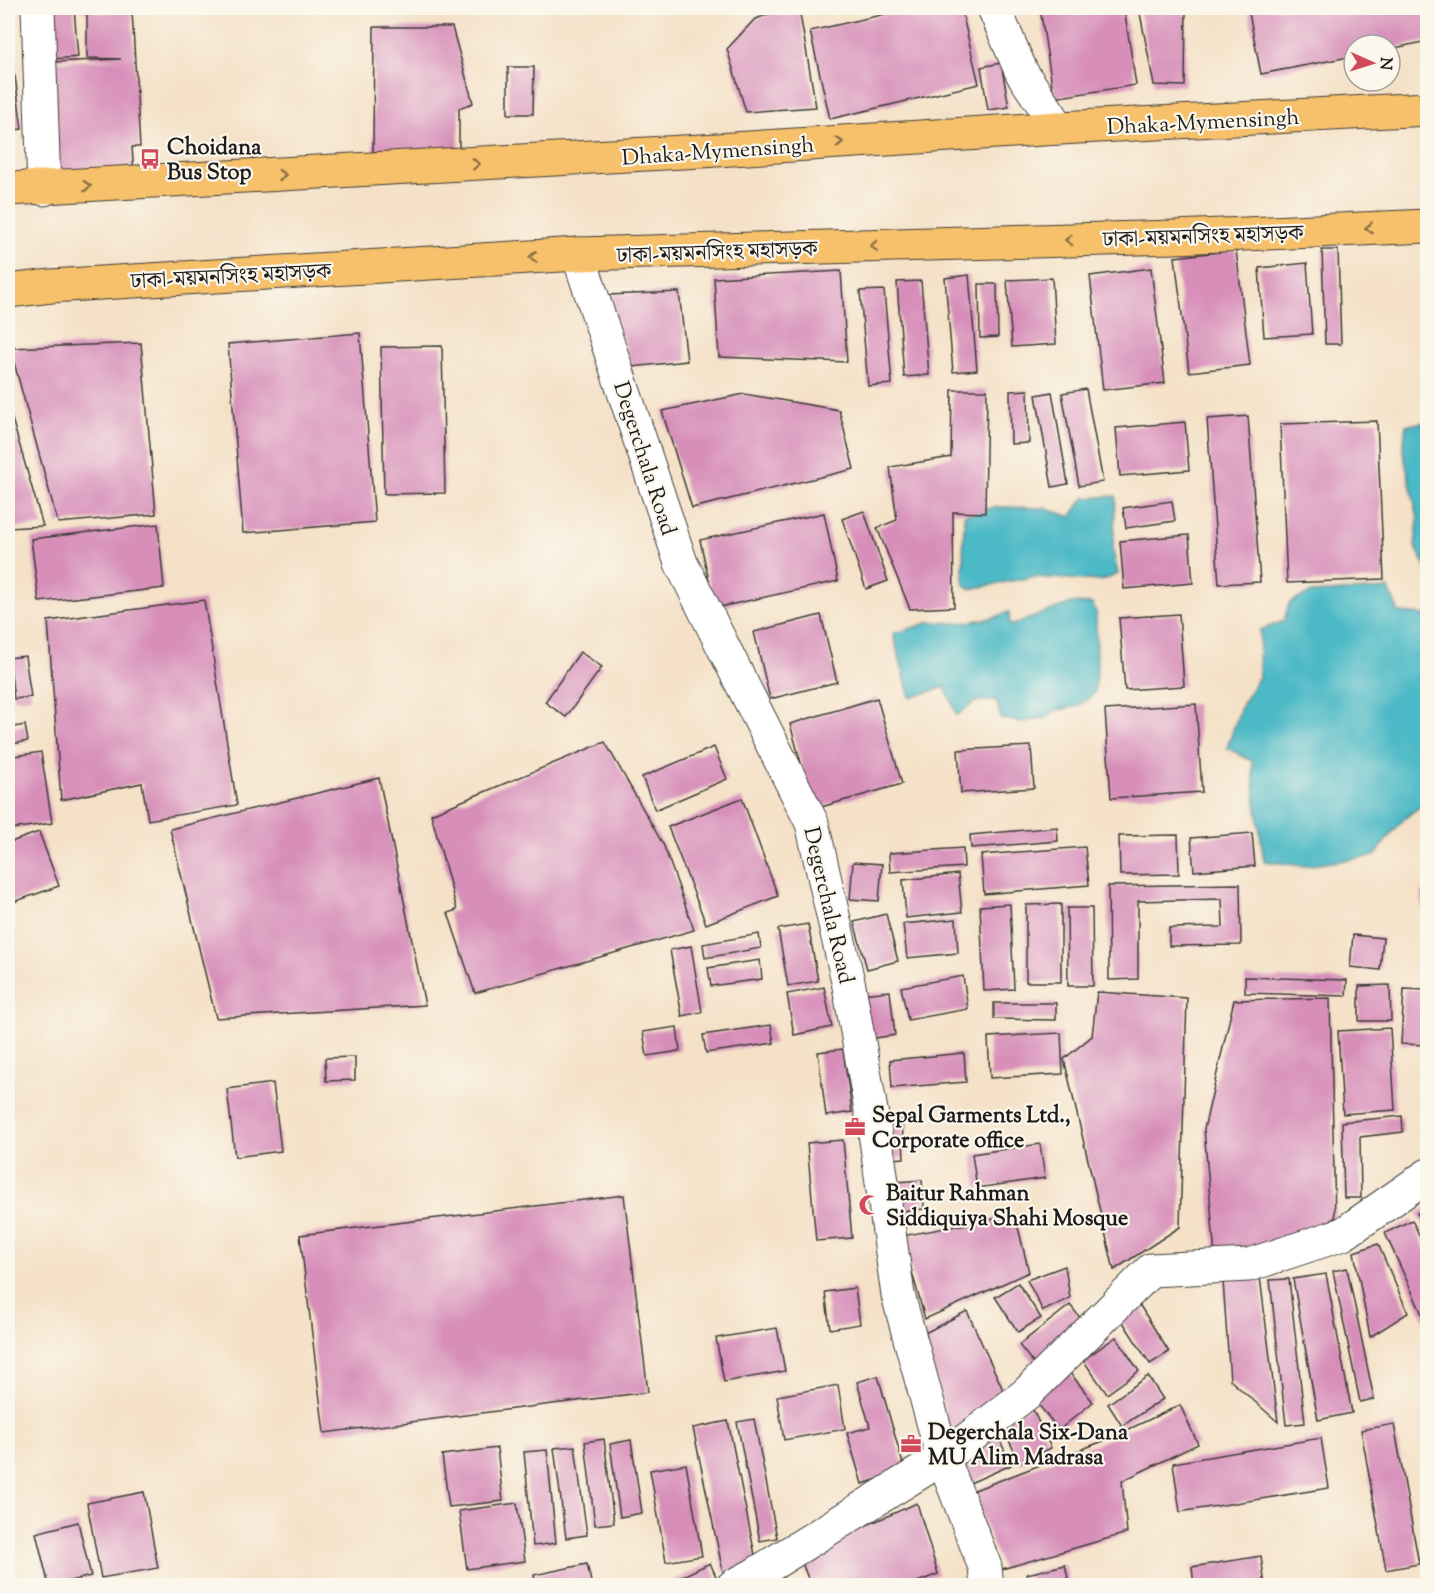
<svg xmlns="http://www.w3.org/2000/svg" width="1435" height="1593" font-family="'Sorts Mill Goudy','Noto Serif Bengali',serif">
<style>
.water{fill:#4bb9c6;stroke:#346a71;stroke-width:1.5}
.building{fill:#d78fba}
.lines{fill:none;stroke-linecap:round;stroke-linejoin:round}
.minor-casing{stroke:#3c3a36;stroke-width:35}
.trunk-casing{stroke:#3c3a36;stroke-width:35}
.minor{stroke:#fff;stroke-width:33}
.trunk{stroke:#f6c16b;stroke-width:33}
.oneway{stroke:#896e44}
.labels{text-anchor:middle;stroke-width:4.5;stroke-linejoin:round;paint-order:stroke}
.street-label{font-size:22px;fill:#1c1c1c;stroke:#fbf7ec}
.poi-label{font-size:22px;font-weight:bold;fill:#1c1c1c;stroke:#fbf7ec;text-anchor:start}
</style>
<rect width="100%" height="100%" fill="#fbf7ec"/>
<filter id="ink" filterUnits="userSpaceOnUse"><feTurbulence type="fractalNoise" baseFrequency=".0167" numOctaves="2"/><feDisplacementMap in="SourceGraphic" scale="12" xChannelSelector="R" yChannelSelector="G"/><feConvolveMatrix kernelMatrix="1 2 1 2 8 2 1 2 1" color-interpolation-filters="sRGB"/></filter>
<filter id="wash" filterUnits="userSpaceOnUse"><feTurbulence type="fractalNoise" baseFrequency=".008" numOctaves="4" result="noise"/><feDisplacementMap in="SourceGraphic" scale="24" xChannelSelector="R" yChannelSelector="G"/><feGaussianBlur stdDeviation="1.35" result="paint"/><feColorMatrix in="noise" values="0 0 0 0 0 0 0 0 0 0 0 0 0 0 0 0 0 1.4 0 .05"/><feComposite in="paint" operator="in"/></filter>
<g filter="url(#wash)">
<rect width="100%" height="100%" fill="#f4e1c7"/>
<g class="water">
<polygon points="1427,422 1428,422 1427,568 1415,546 1418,519 1403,451 1406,425"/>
<polygon points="1116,496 1113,551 1118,574 1101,581 1032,577 971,589 964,585 963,568 964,515 995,507 1045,508 1071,517 1084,498"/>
<path d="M1389,589L1399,613L1427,615V804C1407,810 1387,838 1375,856L1303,866L1264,861L1256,804L1252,761L1227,748L1242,704L1259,677L1260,630L1284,621L1289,603L1311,593Z"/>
<polygon points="1071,603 1092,604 1096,612 1097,670 1094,694 1078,706 1054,711 1048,717 1025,722 1001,719 996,700 975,702 957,715 945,687 910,698 893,634 930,622 960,623 992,618 1009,612 1010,626"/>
</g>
<g id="blocks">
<g class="building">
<polygon points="50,8 74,8 78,57 54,59"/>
<polygon points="77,8 118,8 91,13 132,11 140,147 132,147 134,174 53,179 51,62 121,59 87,58 87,13"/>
<polygon points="426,8 451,8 451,9 426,12"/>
<polygon points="782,8 799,8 816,107 746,112 727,49 754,20"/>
<polygon points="912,8 961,8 979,84 830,119 810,31"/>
<polygon points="1040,8 1124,8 1136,85 1054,98"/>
<polygon points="1139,8 1186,8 1185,86 1154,85"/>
<polygon points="1248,8 1428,8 1428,41 1390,49 1390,45 1354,45 1354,56 1261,74"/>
<polygon points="8,24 13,53 8,54"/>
<polygon points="374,27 452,27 473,103 459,108 459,152 373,152"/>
<polygon points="1001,63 1009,107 988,110 981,67"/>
<polygon points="508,67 534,67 533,114 508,114"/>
<polygon points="15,76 22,129 8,131 8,77"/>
<polygon points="1236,250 1250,365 1189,372 1175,257"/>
<polygon points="1322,250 1338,250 1341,344 1325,344"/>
<polygon points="1307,263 1312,334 1264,337 1259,268"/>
<polygon points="1151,268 1165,383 1103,390 1090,276"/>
<polygon points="841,271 847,362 719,357 714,278"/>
<polygon points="969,275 977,370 953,372 945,278"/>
<polygon points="1052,278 1056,344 1012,347 1007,280"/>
<polygon points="921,281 929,375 904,377 897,282"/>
<polygon points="979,284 997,284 998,337 980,338"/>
<polygon points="884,290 892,384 868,386 860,291"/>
<polygon points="679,292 687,361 632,367 608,295"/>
<polygon points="360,333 375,522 243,533 228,344"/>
<polygon points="141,343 156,514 58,523 10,348"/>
<polygon points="442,346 445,493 384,494 381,347"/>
<polygon points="1086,389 1103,482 1079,486 1062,393"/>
<polygon points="952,390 987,390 985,513 953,512 954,607 910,609 877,528 897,520 890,467 951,457"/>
<polygon points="1028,390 1029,443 1011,444 1010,391"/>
<polygon points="1052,392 1068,484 1052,487 1036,395"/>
<polygon points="744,394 839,410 854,469 692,508 662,411"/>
<polygon points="8,405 43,526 8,528"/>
<polygon points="1248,416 1260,582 1219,584 1207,419"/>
<polygon points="1377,421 1384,579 1287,583 1280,424"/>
<polygon points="1185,422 1189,470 1120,476 1116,428"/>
<polygon points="1172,501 1175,521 1126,528 1123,508"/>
<polygon points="864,511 888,581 866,589 842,519"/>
<polygon points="824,513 838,581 715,608 700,540"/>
<polygon points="158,524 164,588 39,602 31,539"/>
<polygon points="1189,535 1193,583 1124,589 1120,541"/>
<polygon points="204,600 237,805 148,820 142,783 61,800 48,621"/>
<polygon points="1179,614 1184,686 1125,690 1119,618"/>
<polygon points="821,615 837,682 770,699 754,632"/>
<polygon points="580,652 602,667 566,717 545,702"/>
<polygon points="25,656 31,697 14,699 9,658"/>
<polygon points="877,698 902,784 814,809 790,724"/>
<polygon points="1196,704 1202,792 1111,798 1105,710"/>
<polygon points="25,725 28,741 8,745 8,728"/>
<polygon points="605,742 664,846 694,930 475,993 448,913 457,910 431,814"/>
<polygon points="1031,746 1034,788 961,793 958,750"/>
<polygon points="714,747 727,779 655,810 642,777"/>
<polygon points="41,752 52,823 12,829 8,800 8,757"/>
<polygon points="379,778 425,1005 216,1018 170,829"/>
<polygon points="742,798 778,896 706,924 668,827"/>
<polygon points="1057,827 1058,841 971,848 970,835"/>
<polygon points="39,832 59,886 8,904 8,843"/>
<polygon points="1252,833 1255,866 1194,871 1191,838"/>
<polygon points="1178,835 1179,874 1120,875 1119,836"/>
<polygon points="1085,847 1089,885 984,894 981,855"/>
<polygon points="963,848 964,867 890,872 889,853"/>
<polygon points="853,862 882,864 879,901 850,899"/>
<polygon points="958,874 962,912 906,918 903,880"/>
<polygon points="1240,884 1241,945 1169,946 1169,928 1223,927 1222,899 1138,901 1138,979 1109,980 1108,886"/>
<rect x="1422" y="892" width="6" height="17"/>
<polygon points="1010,904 1014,989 984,991 980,906"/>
<polygon points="1061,904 1061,982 1026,982 1026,905"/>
<polygon points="1067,908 1092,908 1093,986 1068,986"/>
<polygon points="886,914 898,961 867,969 854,922"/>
<polygon points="956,919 958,953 907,958 903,924"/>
<polygon points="808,924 818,981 788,986 778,929"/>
<polygon points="759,934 761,948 705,958 703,944"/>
<polygon points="1353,935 1383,938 1380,970 1350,967"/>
<polygon points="691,946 702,1012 682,1016 670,950"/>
<polygon points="760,960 762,979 711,986 708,968"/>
<polygon points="963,976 968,1009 908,1020 901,987"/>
<polygon points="1245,977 1347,980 1346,996 1245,993"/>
<polygon points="1390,985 1391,1021 1359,1021 1359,986"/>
<polygon points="824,987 832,1027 794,1035 787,994"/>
<polygon points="1404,989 1428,990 1428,1045 1401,1044"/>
<polygon points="890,991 895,1035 869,1039 862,994"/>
<polygon points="1097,992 1187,998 1180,1227 1114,1270 1064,1059 1092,1036"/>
<polygon points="1330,998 1335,1218 1287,1244 1215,1256 1204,1129 1234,1000"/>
<polygon points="994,1003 1056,1003 1056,1020 994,1019"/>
<polygon points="771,1025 774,1043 706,1053 703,1035"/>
<polygon points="677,1027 680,1051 647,1056 643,1032"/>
<polygon points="1390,1028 1395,1110 1343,1114 1338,1031"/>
<polygon points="1061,1033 1063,1074 990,1078 988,1037"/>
<polygon points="843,1049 852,1112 826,1116 818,1052"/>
<polygon points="964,1053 966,1082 892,1088 890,1060"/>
<polygon points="355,1057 355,1080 326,1081 325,1058"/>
<polygon points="273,1083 281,1151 235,1157 227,1089"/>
<polygon points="1402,1116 1403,1132 1360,1137 1361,1198 1344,1198 1342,1122"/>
<polygon points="902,1119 904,1158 892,1159 889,1120"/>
<polygon points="843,1140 852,1238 816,1241 807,1143"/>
<polygon points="1040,1144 1045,1178 977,1188 972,1154"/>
<polygon points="922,1180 924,1209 899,1211 897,1182"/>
<polygon points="624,1195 648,1392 324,1433 300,1235"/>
<polygon points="1428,1208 1428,1234 1417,1213"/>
<polygon points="1015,1215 1029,1272 925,1319 902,1236"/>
<polygon points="1412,1220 1428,1254 1428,1327 1385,1233"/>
<polygon points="1378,1244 1408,1313 1370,1337 1354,1252"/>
<polygon points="1065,1266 1070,1298 1043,1311 1027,1280"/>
<polygon points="1347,1268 1374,1399 1360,1402 1333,1271"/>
<polygon points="1326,1274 1352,1413 1318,1420 1293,1279"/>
<polygon points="1260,1277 1278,1422 1230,1380 1223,1281"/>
<polygon points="1289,1279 1305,1423 1286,1425 1270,1280"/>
<polygon points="1018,1283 1041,1318 1018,1332 995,1297"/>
<polygon points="855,1288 860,1324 830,1329 825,1292"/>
<polygon points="1137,1301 1169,1352 1150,1364 1117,1313"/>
<polygon points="1070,1305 1085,1324 1034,1364 1019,1345"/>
<polygon points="967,1311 1010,1405 953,1442 923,1334"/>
<polygon points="777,1328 785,1371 724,1382 716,1338"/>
<polygon points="1116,1337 1139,1371 1107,1394 1083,1360"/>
<polygon points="1064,1365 1093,1402 1059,1430 1029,1393"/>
<polygon points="878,1376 905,1471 862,1484 847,1433 870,1427 857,1382"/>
<polygon points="1148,1376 1163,1399 1122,1426 1108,1404"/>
<polygon points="838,1385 845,1429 784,1440 777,1396"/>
<polygon points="1180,1405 1198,1444 1122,1481 1127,1533 1002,1569 972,1491 1106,1440"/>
<polygon points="1031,1406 1051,1448 1020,1463 1000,1422"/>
<polygon points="754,1419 777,1538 760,1541 737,1422"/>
<polygon points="728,1421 757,1565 723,1572 693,1428"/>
<polygon points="1394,1424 1419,1564 1386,1570 1361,1430"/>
<polygon points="995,1429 1011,1465 970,1483 953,1458"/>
<polygon points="1321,1438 1329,1488 1180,1512 1173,1463"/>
<polygon points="604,1439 614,1523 595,1525 585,1442"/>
<polygon points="631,1440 642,1513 620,1517 610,1444"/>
<polygon points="575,1446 587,1535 566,1538 554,1448"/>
<polygon points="497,1448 503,1501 449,1507 442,1455"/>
<polygon points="547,1450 556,1543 533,1546 524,1452"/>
<polygon points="686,1464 702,1556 666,1562 650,1470"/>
<polygon points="144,1492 158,1568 101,1578 87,1503"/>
<polygon points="517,1503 525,1561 467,1569 459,1511"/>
<polygon points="917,1503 938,1574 907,1586 811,1586 799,1555"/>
<polygon points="78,1522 91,1576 49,1586 36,1533"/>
<polygon points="1261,1556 1265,1586 1194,1586 1192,1567"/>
<polygon points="710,1563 718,1581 708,1586 662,1586"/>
<polygon points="587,1564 592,1586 536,1586 534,1575"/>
<polygon points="1065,1565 1070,1586 1030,1586 1027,1574"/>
<polygon points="169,1581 170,1586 146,1586 146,1584"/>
<polygon points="518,1581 519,1586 499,1586 499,1584"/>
</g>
</g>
</g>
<g filter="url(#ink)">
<use href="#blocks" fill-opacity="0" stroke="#3c3a36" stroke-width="1.5"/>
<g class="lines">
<g class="minor-casing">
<g id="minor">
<polyline points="38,8 44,189"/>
<polyline points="994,8 1022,73 1059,128"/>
<polyline points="578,254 681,563 812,823 849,986 875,1133 898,1295 943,1458 985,1567 987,1586"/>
<polyline points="733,1586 754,1575 943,1458 1026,1394 1151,1270 1249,1265 1343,1234 1428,1175"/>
</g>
</g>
<g class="trunk-casing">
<g id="trunk">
<polyline points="8,189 701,151 1059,128 1428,109"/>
<polyline points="8,291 51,286 578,254 1175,237 1428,226"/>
</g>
</g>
<use href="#minor" class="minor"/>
<use href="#trunk" class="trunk"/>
</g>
<defs><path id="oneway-chevron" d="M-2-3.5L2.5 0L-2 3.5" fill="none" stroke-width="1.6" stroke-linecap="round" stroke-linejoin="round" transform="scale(1.5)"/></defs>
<g class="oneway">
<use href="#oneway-chevron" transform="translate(839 142) rotate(-4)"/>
<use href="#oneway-chevron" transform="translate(476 164) rotate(-3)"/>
<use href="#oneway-chevron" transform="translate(282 175) rotate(-3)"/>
<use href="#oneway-chevron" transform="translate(87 186) rotate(-3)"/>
<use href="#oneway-chevron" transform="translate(1369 228) rotate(177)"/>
<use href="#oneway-chevron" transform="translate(1069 240) rotate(178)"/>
<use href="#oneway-chevron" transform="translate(874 246) rotate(178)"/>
<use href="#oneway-chevron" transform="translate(533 257) rotate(177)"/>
</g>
</g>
<defs>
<g id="bus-bare" transform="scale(1.62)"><path d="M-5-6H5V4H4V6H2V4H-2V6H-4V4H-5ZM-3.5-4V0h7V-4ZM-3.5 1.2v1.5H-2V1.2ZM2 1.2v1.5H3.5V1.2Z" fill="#d1495b" stroke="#fbf7ec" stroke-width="2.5" paint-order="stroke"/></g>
<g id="office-bare" transform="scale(1.62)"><path d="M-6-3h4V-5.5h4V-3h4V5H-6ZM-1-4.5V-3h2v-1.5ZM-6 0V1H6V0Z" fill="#d1495b" stroke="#fbf7ec" stroke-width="2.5" paint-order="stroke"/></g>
<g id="mosque-bare" transform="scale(1.62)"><path d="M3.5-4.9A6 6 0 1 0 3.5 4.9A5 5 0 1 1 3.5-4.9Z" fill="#d1495b" stroke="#fbf7ec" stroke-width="2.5" paint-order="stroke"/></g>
</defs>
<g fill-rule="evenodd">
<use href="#bus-bare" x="150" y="159"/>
<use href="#office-bare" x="855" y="1127"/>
<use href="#mosque-bare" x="869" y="1205"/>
<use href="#office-bare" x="911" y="1444"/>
</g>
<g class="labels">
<g class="street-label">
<text transform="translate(1203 121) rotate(-3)" y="8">Dhaka-Mymensingh</text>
<text transform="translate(718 150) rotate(-4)" y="8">Dhaka-Mymensingh</text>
<text transform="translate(1203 235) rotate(-2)" y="8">ঢাকা-ময়মনসিংহ মহাসড়ক</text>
<text transform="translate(717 251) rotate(-2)" y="8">ঢাকা-ময়মনসিংহ মহাসড়ক</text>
<text transform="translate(231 275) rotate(-3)" y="8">ঢাকা-ময়মনসিংহ মহাসড়ক</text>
<text transform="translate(646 458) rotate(72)" y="8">Degerchala Road</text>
<text transform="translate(830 905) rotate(77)" y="8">Degerchala Road</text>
</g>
<g class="poi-label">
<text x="167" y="154">Choidana<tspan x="167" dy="25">Bus Stop</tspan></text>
<text x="872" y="1122">Sepal Garments Ltd.,<tspan x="872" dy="25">Corporate office</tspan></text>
<text x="886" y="1200">Baitur Rahman<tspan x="886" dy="25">Siddiquiya Shahi Mosque</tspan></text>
<text x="928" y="1439">Degerchala Six-Dana<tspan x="928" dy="25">MU Alim Madrasa</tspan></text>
</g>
</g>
<rect width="1435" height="1593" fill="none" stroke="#fbf7ec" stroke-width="30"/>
<g transform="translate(1372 63) rotate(93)"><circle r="28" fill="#fbf7ec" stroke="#a29f99" stroke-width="1.5"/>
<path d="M0-4.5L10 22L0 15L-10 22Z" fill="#d1495b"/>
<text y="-9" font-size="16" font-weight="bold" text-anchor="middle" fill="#1c1c1c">N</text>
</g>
</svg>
